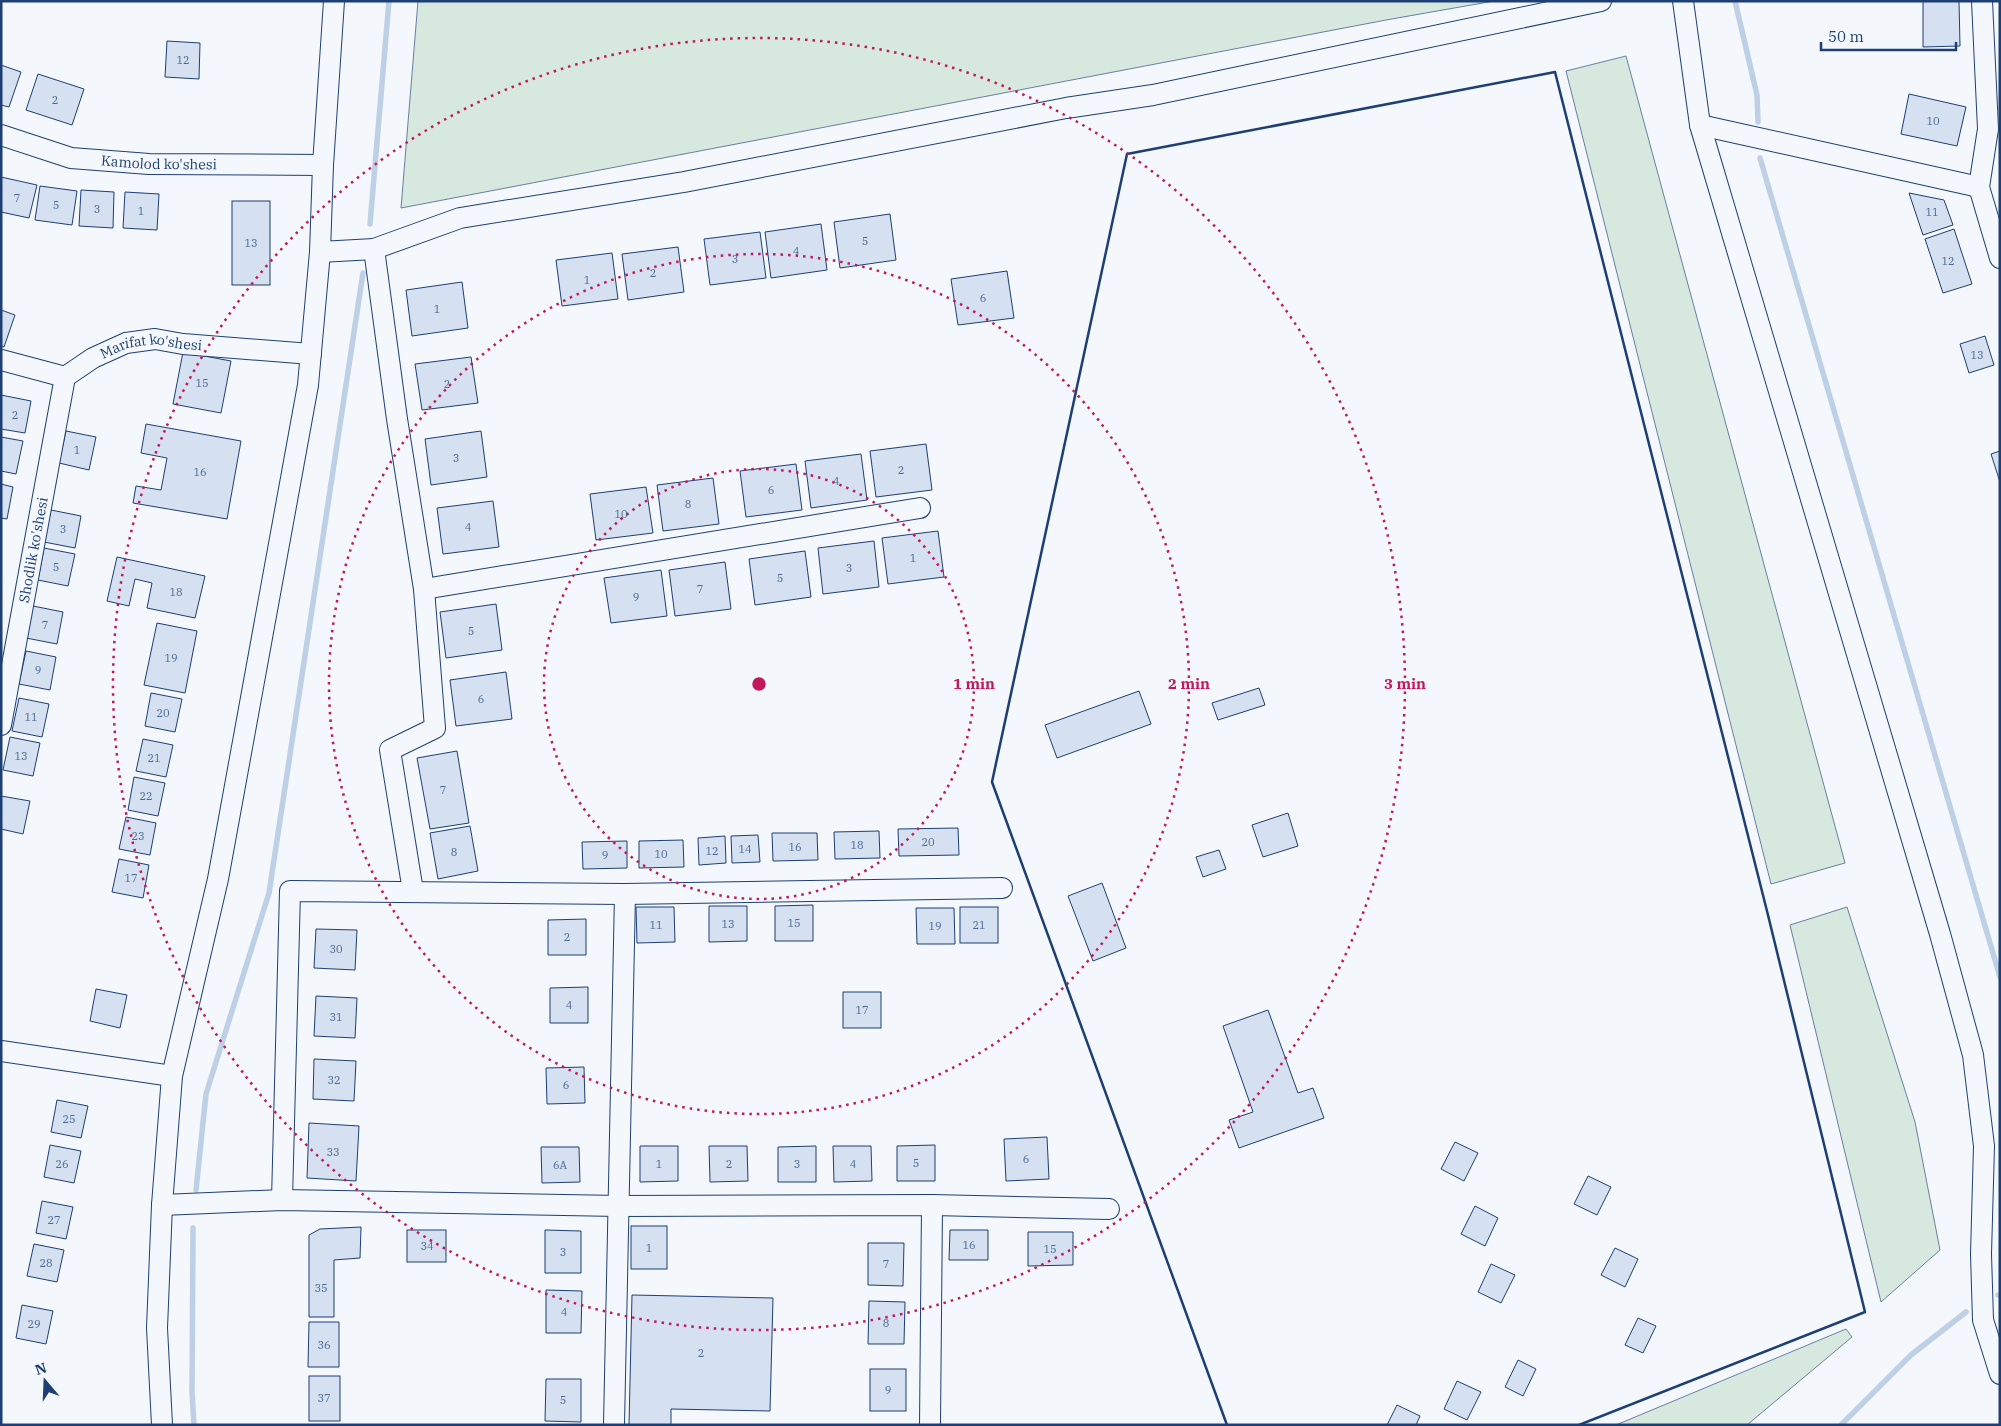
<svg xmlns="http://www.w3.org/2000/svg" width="2001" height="1426" font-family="'IBM Plex Serif',serif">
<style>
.green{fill:#d7e8df;stroke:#687fa3}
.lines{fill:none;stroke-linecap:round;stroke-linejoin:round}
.stream{stroke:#bed0e5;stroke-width:5.5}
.building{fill:#d5e0f0;stroke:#1d3f73}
.minor-casing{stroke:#1d3f73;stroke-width:22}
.minor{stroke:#f4f7fb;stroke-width:20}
.wall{stroke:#1d3f73;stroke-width:2.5}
.ring{fill:none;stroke:#c2185b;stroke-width:2.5;stroke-dasharray:2.5 5}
.labels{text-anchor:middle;stroke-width:4;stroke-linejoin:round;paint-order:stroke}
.number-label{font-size:11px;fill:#4b6792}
.street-label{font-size:14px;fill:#1d3f73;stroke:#f4f7fb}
.centre{fill:#c2185b;stroke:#f4f7fb;stroke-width:2.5}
.ring-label{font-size:15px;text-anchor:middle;font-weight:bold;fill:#c2185b;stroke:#f4f7fb;stroke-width:4;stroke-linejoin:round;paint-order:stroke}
</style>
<rect width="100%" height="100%" fill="#f4f7fb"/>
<g class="green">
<polygon points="418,1 1494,1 1386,20 401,208"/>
<polygon points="1626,56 1845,863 1771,884 1566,71"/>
<polygon points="1847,907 1915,1122 1940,1250 1881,1302 1790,925"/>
<polygon points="1846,1329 1852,1337 1747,1425 1616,1425"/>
</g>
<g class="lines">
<g class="stream">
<polyline points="1735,1 1757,95 1758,122"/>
<polyline points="1760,158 2000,977"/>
<polyline points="370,224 389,1"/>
<polyline points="196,1190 206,1094 269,893 363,273"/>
<polyline points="193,1228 192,1392 194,1425"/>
<polyline points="1998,1295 2000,1295"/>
<polyline points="1841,1425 1911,1355 1966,1312"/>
</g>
</g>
<g class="building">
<polygon points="1923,1 1959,1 1960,46 1923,47"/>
<polygon points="167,41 200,43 199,79 165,77"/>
<polygon points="1,65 21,72 9,107 1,105"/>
<polygon points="38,74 84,89 72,125 26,110"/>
<polygon points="1909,94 1966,107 1957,146 1901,134"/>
<polygon points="1,177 37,185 29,218 1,212"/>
<polygon points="40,186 77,191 72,225 35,220"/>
<polygon points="81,190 114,192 113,228 79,226"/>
<polygon points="125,192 159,194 157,230 123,228"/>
<polygon points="1909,193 1944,200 1953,225 1923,235"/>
<rect x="232" y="201" width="38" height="84"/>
<polygon points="890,214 896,260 840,268 834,222"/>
<polygon points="821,224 827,270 771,278 765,232"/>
<polygon points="1954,229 1972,284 1943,293 1925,239"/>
<polygon points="760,232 766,278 710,285 704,239"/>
<polygon points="678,247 684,292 628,300 622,254"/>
<polygon points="612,253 618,299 562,306 556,260"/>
<polygon points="1007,271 1014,318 958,325 951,279"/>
<polygon points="462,282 468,328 412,336 406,290"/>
<polygon points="1,310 15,315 4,347 1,346"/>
<polygon points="1985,336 1994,365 1969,373 1960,344"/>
<polygon points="183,352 231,361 221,413 173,404"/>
<polygon points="471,357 478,403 422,410 415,364"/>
<polygon points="1,395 31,401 25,433 1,429"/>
<polygon points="146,424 241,441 227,519 133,503 136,486 161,490 167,458 141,453"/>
<polygon points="66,431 96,437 89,470 59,463"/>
<polygon points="481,431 487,477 431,485 425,439"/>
<polygon points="1,437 23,441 16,474 1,471"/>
<polygon points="926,444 932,490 876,497 870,451"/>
<polygon points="2000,451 2000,482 1991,454"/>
<polygon points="861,454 867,500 811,508 805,461"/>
<polygon points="796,464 802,510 746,517 740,471"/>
<polygon points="713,478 719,524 663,531 657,485"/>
<polygon points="1,484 13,487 7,519 1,518"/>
<polygon points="646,487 653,533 596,540 590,494"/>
<polygon points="493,501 499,547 443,554 437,508"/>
<polygon points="51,510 81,516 75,548 44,542"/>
<polygon points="938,531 944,577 888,584 882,538"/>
<polygon points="874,541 879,587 823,594 818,548"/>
<polygon points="44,548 75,554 68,586 38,580"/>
<polygon points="805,551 811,597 755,605 749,559"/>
<polygon points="117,557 205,576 195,618 147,608 152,583 135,579 129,606 107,601"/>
<polygon points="725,562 731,609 675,616 669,570"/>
<polygon points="661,570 667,616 611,623 604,578"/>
<polygon points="496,604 502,650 446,658 440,612"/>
<polygon points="33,606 63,612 57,644 26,638"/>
<polygon points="157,623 197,631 185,693 144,685"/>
<polygon points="26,651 56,657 50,690 19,684"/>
<polygon points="506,672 512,719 456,726 450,680"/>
<polygon points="1259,688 1265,705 1218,720 1212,703"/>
<polygon points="1139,691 1151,724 1057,758 1045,725"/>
<polygon points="151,693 182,699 175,732 145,726"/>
<polygon points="19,698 49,704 42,737 12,731"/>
<polygon points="10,737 40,743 33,776 3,770"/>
<polygon points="143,739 173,745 166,777 136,771"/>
<polygon points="457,751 469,823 430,829 417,758"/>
<polygon points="134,777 165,783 158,816 128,810"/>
<polygon points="1,796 30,801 23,834 1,829"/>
<polygon points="1288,813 1298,846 1263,857 1252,825"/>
<polygon points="126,817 156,823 150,855 119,849"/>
<polygon points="470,826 478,871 438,879 430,833"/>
<polygon points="958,828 959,855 899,856 898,829"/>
<polygon points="879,831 880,858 835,859 834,832"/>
<polygon points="772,833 817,833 818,860 773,861"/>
<polygon points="758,835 760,862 732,863 731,836"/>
<polygon points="725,836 726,863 699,865 698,838"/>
<polygon points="683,840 684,867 639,868 639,841"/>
<polygon points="627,841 627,868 583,869 582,842"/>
<polygon points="1219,850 1226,869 1203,877 1196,857"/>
<polygon points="119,859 149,865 143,898 112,892"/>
<polygon points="1102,883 1126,948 1093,961 1068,896"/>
<polygon points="813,905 813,941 775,941 775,906"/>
<polygon points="709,906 747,906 747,941 709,942"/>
<polygon points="636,907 674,907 675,942 637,943"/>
<rect x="960" y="907" width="38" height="36"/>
<polygon points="916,908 954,908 955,944 917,944"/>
<polygon points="586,919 586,955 548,955 548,920"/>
<polygon points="316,929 357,930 355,970 314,968"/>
<polygon points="588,987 588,1023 550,1023 550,988"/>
<polygon points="96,989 127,995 120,1028 90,1021"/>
<rect x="843" y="992" width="38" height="36"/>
<polygon points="316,996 357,998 355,1038 314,1036"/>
<polygon points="1268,1010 1298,1093 1313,1088 1324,1118 1239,1148 1229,1120 1253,1112 1223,1026"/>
<polygon points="314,1059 356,1061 354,1101 313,1099"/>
<polygon points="584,1067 585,1103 547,1104 546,1068"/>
<polygon points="57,1100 88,1106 81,1138 51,1132"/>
<polygon points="309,1123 359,1126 356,1181 307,1178"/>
<polygon points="1047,1137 1049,1179 1006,1181 1004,1139"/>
<polygon points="1455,1142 1478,1153 1464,1181 1441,1169"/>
<polygon points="50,1145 81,1151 74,1183 44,1177"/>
<polygon points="935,1145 935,1181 897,1181 897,1146"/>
<polygon points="640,1146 678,1146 678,1181 640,1182"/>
<polygon points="709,1146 747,1146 748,1181 710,1182"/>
<polygon points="816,1146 816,1182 778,1182 778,1147"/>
<polygon points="833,1146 871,1146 872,1181 834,1182"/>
<polygon points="541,1147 579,1147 580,1182 542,1183"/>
<polygon points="1588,1176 1611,1187 1597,1215 1574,1204"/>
<polygon points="42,1201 73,1207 66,1239 36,1233"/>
<polygon points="1475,1206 1498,1218 1485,1246 1461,1234"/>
<rect x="631" y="1226" width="36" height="43"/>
<polygon points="361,1227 360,1258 334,1260 334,1317 309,1317 309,1235 320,1229"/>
<rect x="407" y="1230" width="39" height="32"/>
<polygon points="545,1230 581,1231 581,1273 545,1273"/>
<polygon points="950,1230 988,1230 988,1260 949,1260"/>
<polygon points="1028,1232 1073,1232 1073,1265 1028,1266"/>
<polygon points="868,1243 904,1243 903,1286 868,1285"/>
<polygon points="34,1244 64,1250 57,1282 27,1276"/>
<polygon points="1615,1248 1638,1259 1625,1287 1601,1275"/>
<polygon points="1491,1264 1515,1275 1501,1303 1478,1292"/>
<polygon points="546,1290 582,1291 581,1333 546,1333"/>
<polygon points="632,1295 773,1298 770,1411 671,1409 671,1425 629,1425"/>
<polygon points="869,1301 905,1302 904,1344 868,1344"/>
<polygon points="22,1305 53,1311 46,1344 16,1338"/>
<polygon points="1638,1318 1656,1326 1643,1353 1625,1345"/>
<polygon points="309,1322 339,1322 339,1367 308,1367"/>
<polygon points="1518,1360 1536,1369 1523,1396 1505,1387"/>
<rect x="870" y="1369" width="36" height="42"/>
<rect x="309" y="1376" width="31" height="45"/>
<polygon points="546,1379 581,1379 581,1422 545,1421"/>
<polygon points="1457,1381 1481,1392 1467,1420 1444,1409"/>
<polygon points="1397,1405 1420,1416 1416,1425 1387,1425"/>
</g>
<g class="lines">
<g class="minor-casing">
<g id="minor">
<polyline points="1683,1 1700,125 1940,934 1973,1055 1984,1146 1981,1254 1983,1320 2000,1374"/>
<polyline points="1982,1 1988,129 1979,187 2000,258"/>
<polyline points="1700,125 1979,187"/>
<path id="s1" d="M1,135L71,158L149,164L323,165"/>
<polyline points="374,249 397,419 424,589 435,728 390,750 413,891"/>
<polyline points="320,252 374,249 460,218 684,182 1066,108 1153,95 1601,1"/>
<path id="s2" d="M1,360L65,377L93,358L126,343L155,339L183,344L311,354"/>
<polyline points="424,589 920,508"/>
<path id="s3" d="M1,725L65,377"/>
<polyline points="1,1051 172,1076"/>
<polyline points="282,1200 290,891 625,894 1002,888"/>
<polyline points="162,1205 282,1200 619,1206 932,1205 1109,1209"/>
<polyline points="162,1425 157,1328 162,1205 172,1076 218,879 308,385 320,252 323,165 334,1"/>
<polyline points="614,1425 625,894"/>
<polyline points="930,1425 932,1205"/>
</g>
</g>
<use href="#minor" class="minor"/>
<polyline class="wall" points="1227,1425 992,782 1127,154 1555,72 1767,911 1865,1312 1579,1425"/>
</g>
<g class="ring">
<circle cx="759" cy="684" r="215"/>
<circle cx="759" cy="684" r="430"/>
<circle cx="759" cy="684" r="646"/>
</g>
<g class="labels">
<g class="number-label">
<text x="183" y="64">12</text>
<text x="55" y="104">2</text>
<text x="1933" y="125">10</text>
<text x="17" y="202">7</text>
<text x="56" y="209">5</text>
<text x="97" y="213">3</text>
<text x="141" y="215">1</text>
<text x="1932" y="216">11</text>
<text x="865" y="245">5</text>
<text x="251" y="247">13</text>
<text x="796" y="255">4</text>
<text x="735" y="263">3</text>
<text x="1948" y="265">12</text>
<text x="653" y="277">2</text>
<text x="587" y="284">1</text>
<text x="983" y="302">6</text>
<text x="437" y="313">1</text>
<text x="1977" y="359">13</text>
<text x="202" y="387">15</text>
<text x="447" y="388">2</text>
<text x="15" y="419">2</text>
<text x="77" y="454">1</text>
<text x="456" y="462">3</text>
<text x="901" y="474">2</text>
<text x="200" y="476">16</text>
<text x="836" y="485">4</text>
<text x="771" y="494">6</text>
<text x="688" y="508">8</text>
<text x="621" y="518">10</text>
<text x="468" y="531">4</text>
<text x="63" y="533">3</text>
<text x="913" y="562">1</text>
<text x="56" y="571">5</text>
<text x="849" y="572">3</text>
<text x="780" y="582">5</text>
<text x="700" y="593">7</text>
<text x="176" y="596">18</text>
<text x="636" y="601">9</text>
<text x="45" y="629">7</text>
<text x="471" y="635">5</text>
<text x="171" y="662">19</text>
<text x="38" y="674">9</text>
<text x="481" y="703">6</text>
<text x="163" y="717">20</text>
<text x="31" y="721">11</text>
<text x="21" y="760">13</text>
<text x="154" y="762">21</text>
<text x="443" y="794">7</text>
<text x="146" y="800">22</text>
<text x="138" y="840">23</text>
<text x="928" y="846">20</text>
<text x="857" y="849">18</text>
<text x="795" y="851">16</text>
<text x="745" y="853">14</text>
<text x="712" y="855">12</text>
<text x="454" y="856">8</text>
<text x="661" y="858">10</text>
<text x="605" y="859">9</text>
<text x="131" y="882">17</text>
<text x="794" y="927">15</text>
<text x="728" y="928">13</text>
<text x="656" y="929">11</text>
<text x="979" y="929">21</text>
<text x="935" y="930">19</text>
<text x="567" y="941">2</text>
<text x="336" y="953">30</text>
<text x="569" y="1009">4</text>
<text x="862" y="1014">17</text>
<text x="336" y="1021">31</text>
<text x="334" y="1084">32</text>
<text x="566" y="1089">6</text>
<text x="69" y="1123">25</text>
<text x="333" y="1156">33</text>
<text x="1026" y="1163">6</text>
<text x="916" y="1167">5</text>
<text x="62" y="1168">26</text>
<text x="659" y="1168">1</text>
<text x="729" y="1168">2</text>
<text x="797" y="1168">3</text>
<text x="853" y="1168">4</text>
<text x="560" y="1169">6A</text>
<text x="54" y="1224">27</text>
<text x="969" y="1249">16</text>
<text x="427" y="1250">34</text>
<text x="649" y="1252">1</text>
<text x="1050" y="1253">15</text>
<text x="563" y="1256">3</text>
<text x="46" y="1267">28</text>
<text x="886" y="1268">7</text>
<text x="321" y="1292">35</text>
<text x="564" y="1316">4</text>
<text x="886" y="1327">8</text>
<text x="34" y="1328">29</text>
<text x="324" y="1349">36</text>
<text x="701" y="1357">2</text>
<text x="888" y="1394">9</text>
<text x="324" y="1402">37</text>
<text x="563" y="1404">5</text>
</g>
<g class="street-label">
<text dy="5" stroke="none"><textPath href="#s1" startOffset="162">Kamolod ko'shesi</textPath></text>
<text dy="5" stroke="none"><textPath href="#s2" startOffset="161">Marifat ko'shesi</textPath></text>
<text dy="5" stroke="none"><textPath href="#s3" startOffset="178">Shodlik ko'shesi</textPath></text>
</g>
</g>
<circle cx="759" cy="684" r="8" class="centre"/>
<g class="ring-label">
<text x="974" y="689">1 min</text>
<text x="1189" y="689">2 min</text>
<text x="1405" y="689">3 min</text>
</g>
<rect width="2001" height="1426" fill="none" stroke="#1d3f73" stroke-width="5"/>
<g transform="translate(45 1381) rotate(341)" stroke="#f4f7fb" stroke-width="4" paint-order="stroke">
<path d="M0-4L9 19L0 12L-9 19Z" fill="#1d3f73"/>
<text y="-8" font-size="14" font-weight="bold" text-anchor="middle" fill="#1d3f73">N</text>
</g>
<path d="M1821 42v8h135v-8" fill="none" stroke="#1d3f73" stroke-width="2.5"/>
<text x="1828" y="42" font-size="15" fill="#1d3f73" stroke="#f4f7fb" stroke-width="4" paint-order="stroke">50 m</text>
</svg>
